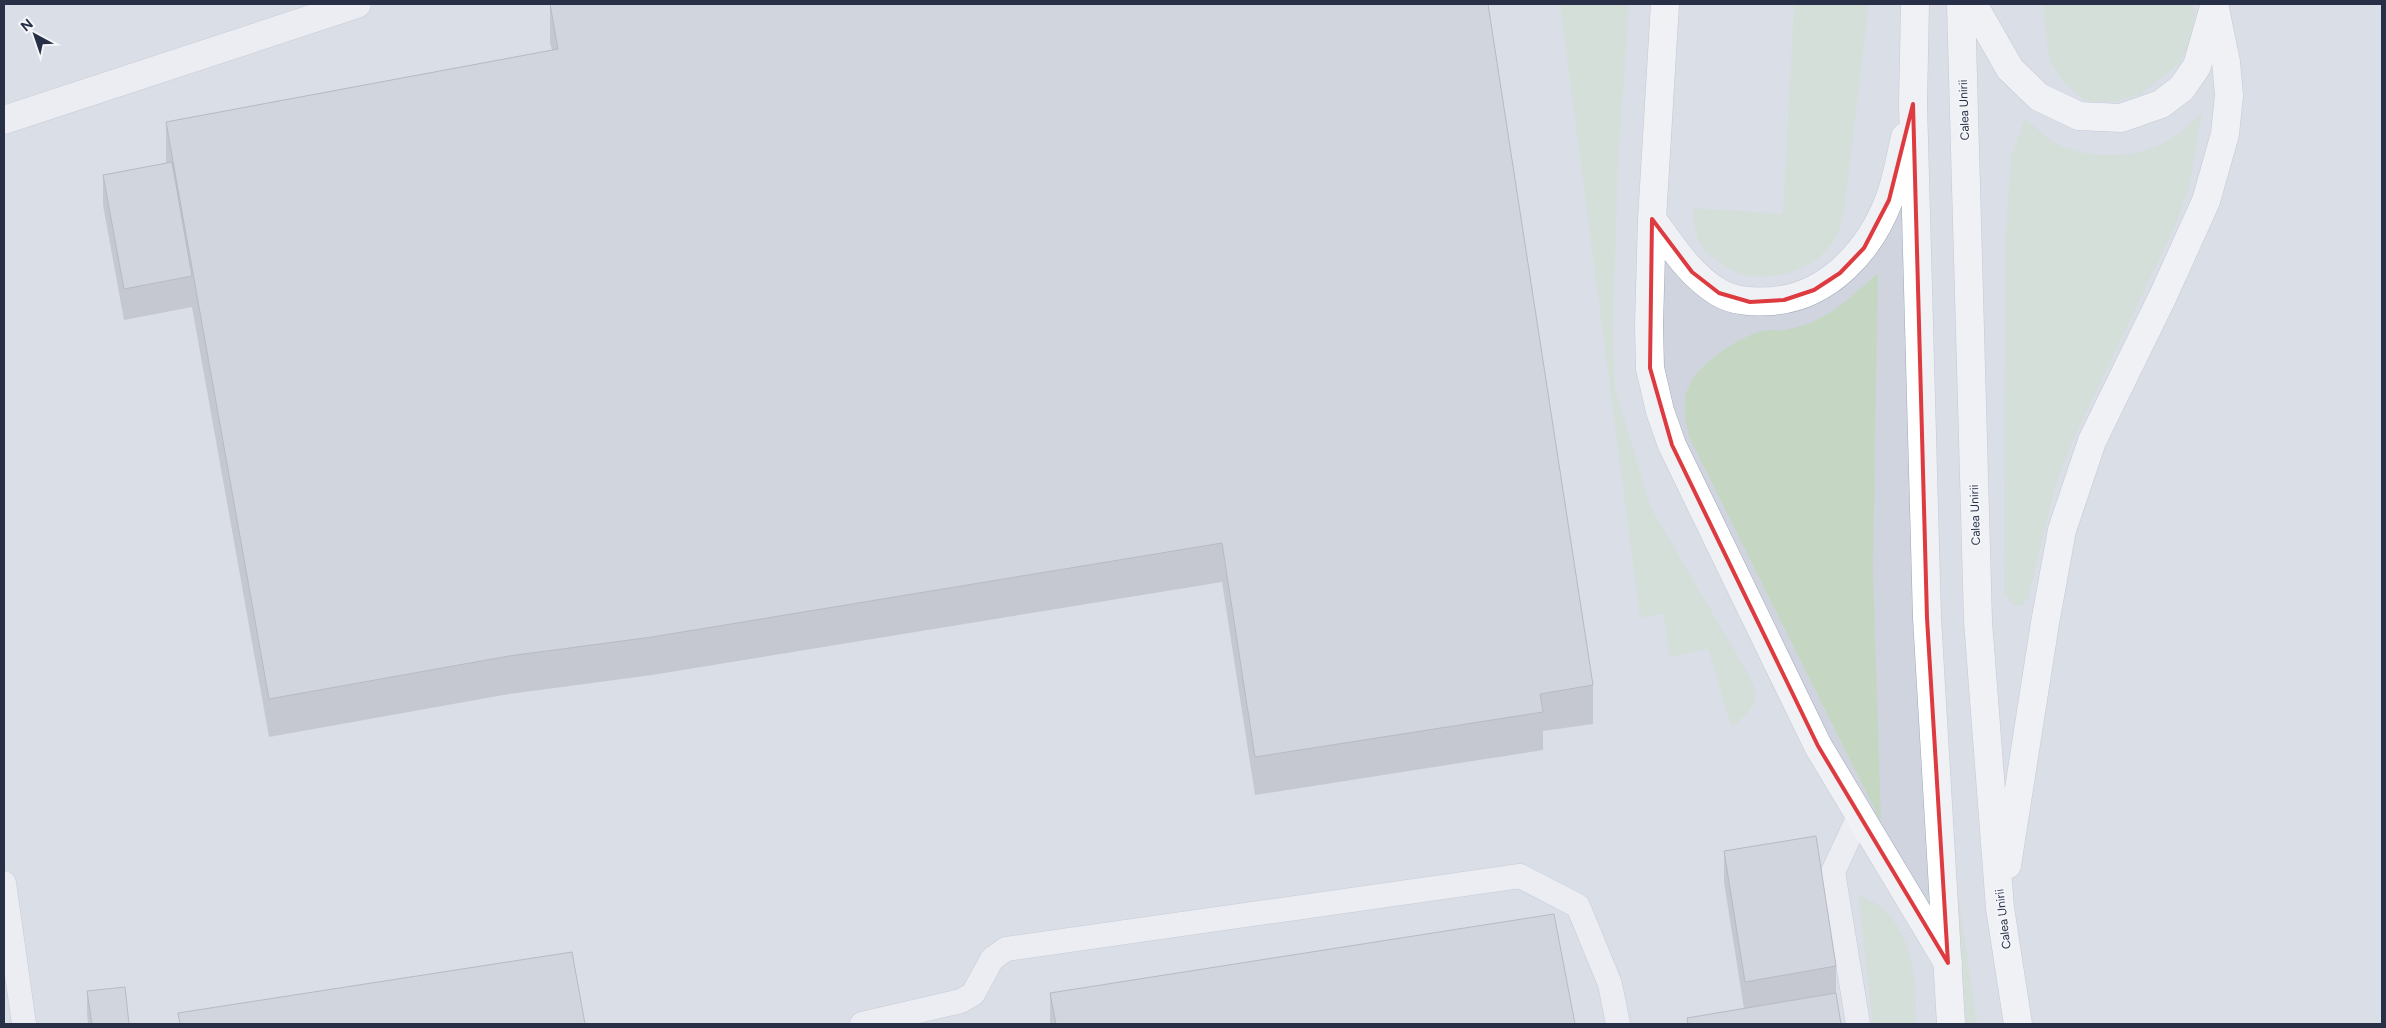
<svg xmlns="http://www.w3.org/2000/svg" width="2386" height="1028" font-family="Figtree,sans-serif">
<style>
.built{fill:#d0d4df}
.green{fill:#c5d7c3}
.lines{fill:none;stroke-linecap:round;stroke-linejoin:round}
.lane-casing{stroke:#a6abb7;stroke-width:25}
.street-casing{stroke:#a6abb7;stroke-width:29}
.primary-casing{stroke:#a0a7b9;stroke-width:29}
.lane{stroke:#f6f7fa;stroke-width:24}
.street{stroke:#f6f7fa;stroke-width:28}
.primary{stroke:#fff;stroke-width:28}
.wall{fill:#a2a5b0}
.building{fill:#bcc0cd;stroke:#848690}
.marked{fill:none;stroke:#de3b40;stroke-width:4;stroke-linejoin:round}
.labels{text-anchor:middle;stroke-width:4;stroke-linejoin:round;paint-order:stroke}
.street-label{font-size:12px;fill:#283047;stroke:#f3f5f9}
</style>
<rect width="100%" height="100%" fill="#e2e5ec"/>
<rect class="built" x="4" y="4" width="2378" height="1020"/>
<g class="green">
<path d="M1560,4H1629L1618,165L1613,327L1615,388L1651,508L1751,679C1753,683 1756,690 1756,694C1755,708 1742,720 1731,726L1708,649L1669,657L1664,614L1640,618Z"/>
<path d="M1794,4H1869L1844,211C1842,218 1841,227 1838,233C1823,266 1780,282 1746,275C1736,273 1726,267 1718,261C1712,257 1705,252 1701,245C1694,234 1693,221 1693,208L1783,214Z"/>
<polygon points="2043,4 2193,4 2195,15 2191,41 2180,63 2139,95 2114,102 2086,101 2064,83 2049,59"/>
<path d="M2202,112L2189,188L2175,226L2074,438L2056,483L2028,599L2022,605L2014,606L2004,593L2005,247L2011,156L2025,119C2038,129 2051,142 2066,148C2103,161 2148,157 2179,133C2187,127 2194,119 2202,112Z"/>
<path d="M1878,273L1873,569L1881,822L1689,437C1686,423 1683,409 1686,395C1691,367 1736,338 1762,331C1769,329 1777,331 1785,330C1794,328 1806,325 1814,321C1838,311 1859,289 1878,273Z"/>
<polygon points="1957,886 1977,1024 1966,1024"/>
<path d="M1858,895C1863,898 1870,900 1876,903C1912,928 1919,985 1915,1024H1873Z"/>
</g>
<g class="lines">
<g class="lane-casing">
<g id="lane">
<polyline points="4,883 24,1024"/>
<polyline points="862,1024 961,1001 973,994 992,959 1006,949 1520,876 1578,906 1610,984 1618,1024"/>
<polyline points="1858,1024 1833,872 1859,816"/>
</g>
</g>
<g class="street-casing">
<polyline id="street" points="4,120 357,4"/>
</g>
<g class="primary-casing">
<g id="primary">
<polyline points="1665,4 1652,219 1649,325 1650,368 1660,411 1672,445 1818,746 1948,963"/>
<polyline points="1915,4 1913,104 1927,618 1951,1024"/>
<polyline points="1961,4 1978,621 2000,908 2018,1024"/>
<polyline points="1973,4 2010,69 2039,97 2079,116 2121,118 2161,104 2182,88 2197,66 2213,10"/>
<path d="M1652,219C1672,246 1689,274 1718,292C1734,302 1754,302 1773,301C1829,296 1870,250 1889,200C1897,180 1900,158 1905,137"/>
<polyline points="2007,865 2045,623 2062,530 2092,441 2163,296 2206,201 2225,134 2229,95 2226,62 2214,4"/>
</g>
</g>
<use href="#lane" class="lane"/>
<use href="#street" class="street"/>
<use href="#primary" class="primary"/>
</g>
<g class="wall">
<polygon points="550,4 1593,685 1593,724 1543,731 1543,750 1255,795 1222,582 652,675 509,694 269,737 192,307 124,320 103,205 103,175 166,163 166,122 552,50 550,43"/>
<polygon points="1724,851 1836,966 1836,994 1841,1024 1687,1024 1687,1018 1744,1009 1724,882"/>
<polygon points="87,991 129,1024 88,1024 87,1012"/>
<polygon points="1050,993 1575,1024 1050,1024"/>
</g>
<g class="building">
<polygon points="550,4 1488,4 1593,685 1540,694 1543,712 1255,757 1222,543 652,637 509,656 269,699 166,122 558,49"/>
<polygon points="172,162 192,276 124,289 103,175"/>
<polygon points="1816,836 1836,966 1745,982 1724,851"/>
<polygon points="1554,914 1575,1024 1056,1024 1050,993"/>
<polygon points="572,952 585,1024 180,1024 178,1013"/>
<polygon points="125,987 129,1024 92,1024 87,991"/>
<polygon points="1836,993 1841,1024 1688,1024 1687,1018"/>
</g>
<path d="M0 0H2386V1028H0ZM1913,104L1927,618L1948,963L1818,746L1672,445L1650,368L1652,219L1692,272L1719,293L1750,302L1784,300L1814,290L1840,273L1864,248L1889,200Z" fill="#e2e5ec" fill-opacity=".55" fill-rule="evenodd"/>
<path class="marked" d="M1913,104L1927,618L1948,963L1818,746L1672,445L1650,368L1652,219L1692,272L1719,293L1750,302L1784,300L1814,290L1840,273L1864,248L1889,200Z"/>
<g class="labels">
<g class="street-label">
<text transform="translate(1964 110) rotate(-92)" y="4">Calea Unirii</text>
<text transform="translate(1975 515) rotate(-92)" y="4">Calea Unirii</text>
<text transform="translate(2003 919) rotate(-97)" y="4">Calea Unirii</text>
</g>
</g>
<rect width="2386" height="1028" fill="none" stroke="#283047" stroke-width="10"/>
<g transform="translate(35 35) rotate(320)" stroke="#f3f5f9" stroke-width="4" paint-order="stroke">
<path d="M0-4L9 19L0 12L-9 19Z" fill="#283047"/>
<text y="-8" font-size="14" font-weight="bold" text-anchor="middle" fill="#283047">N</text>
</g>
</svg>
